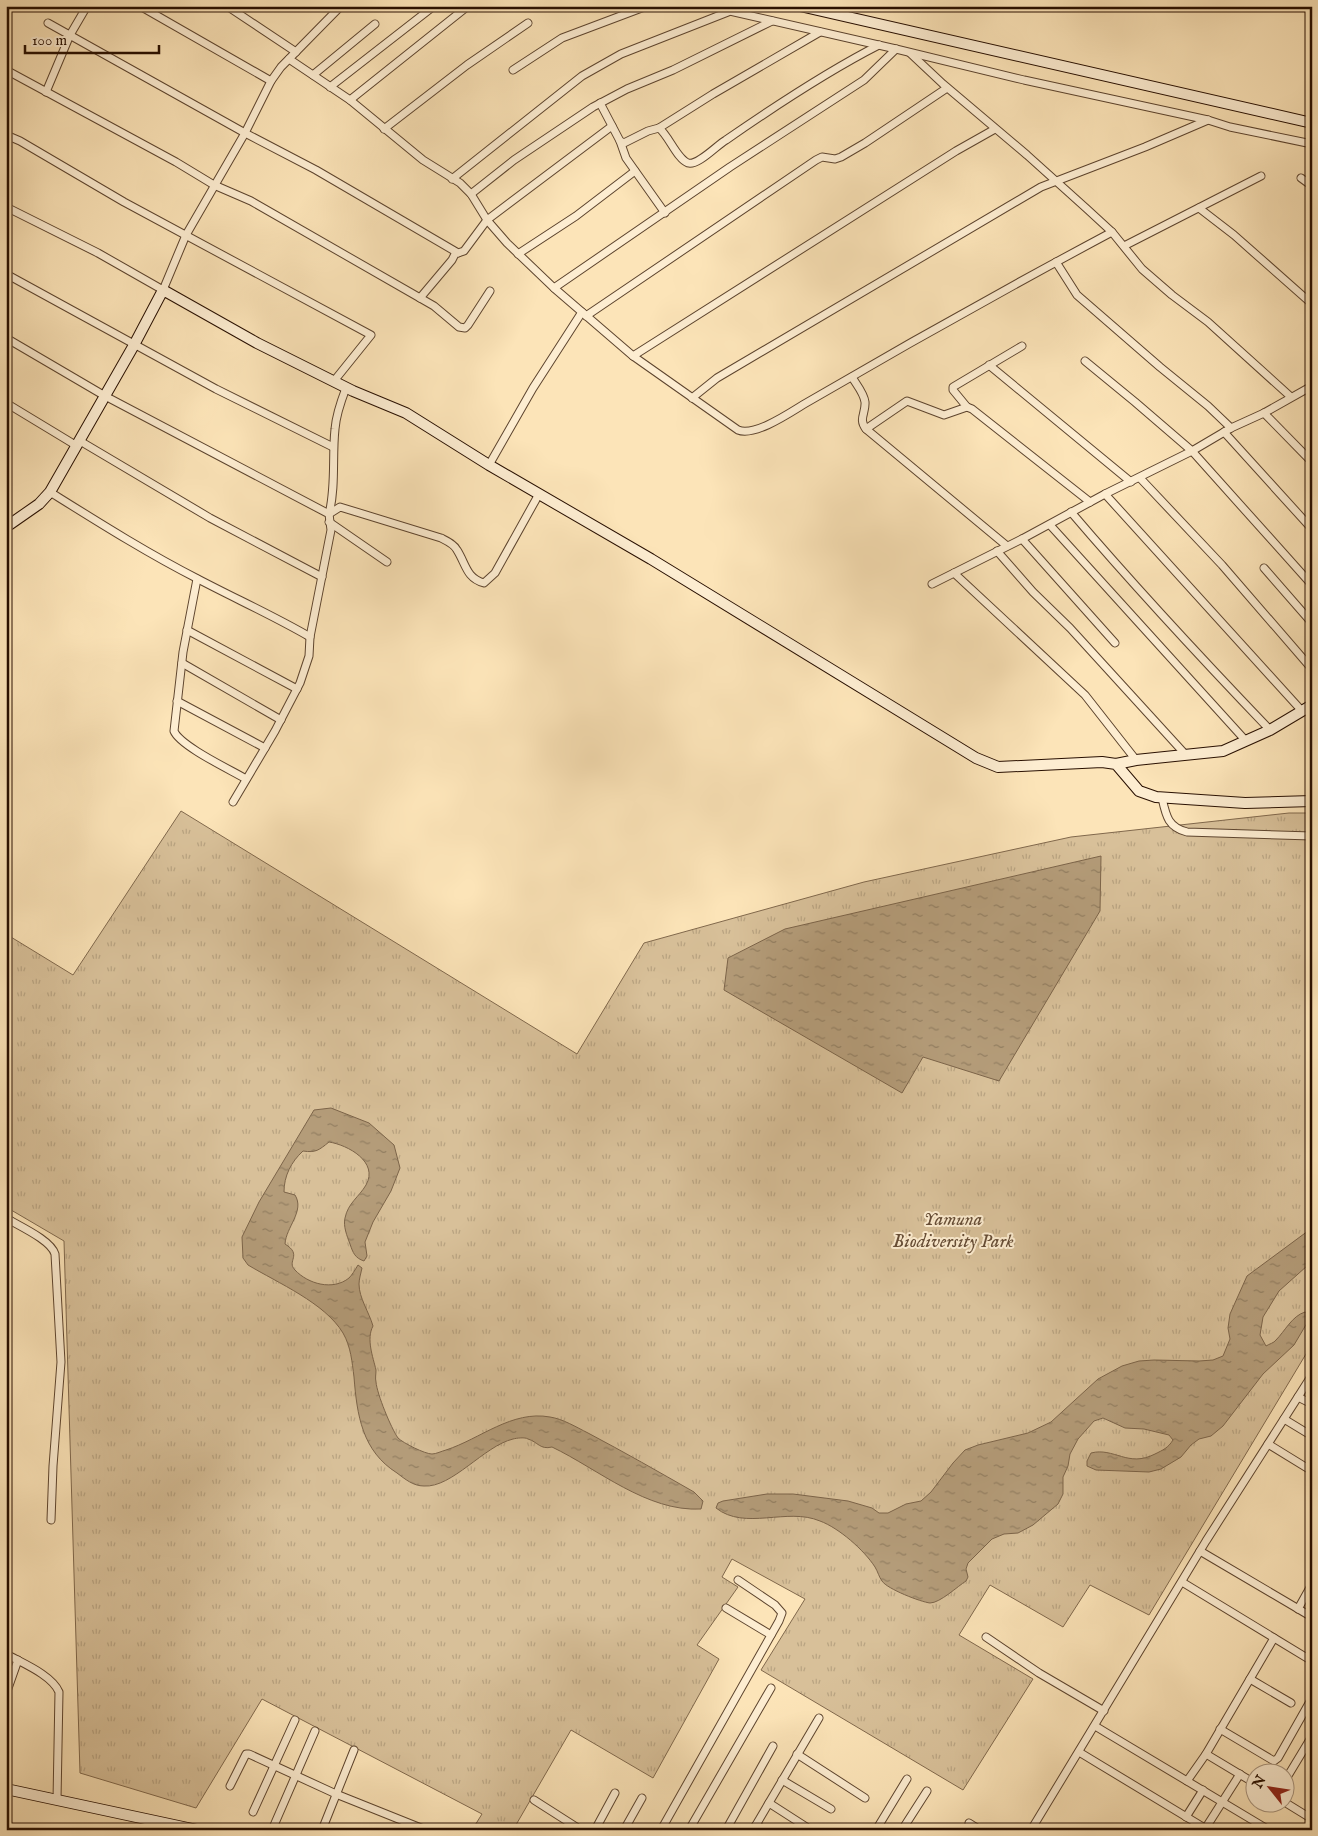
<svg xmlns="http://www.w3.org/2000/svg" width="1318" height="1836" font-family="'IM FELL English',serif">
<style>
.park{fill:url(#park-tufts);stroke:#80684c}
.water{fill:url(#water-ripples);stroke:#7c6449}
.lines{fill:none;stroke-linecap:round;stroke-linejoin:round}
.street-casing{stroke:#5d442e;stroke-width:9}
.secondary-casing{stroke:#280f00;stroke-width:12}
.street{stroke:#fdedd1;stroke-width:7}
.secondary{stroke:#fdedd1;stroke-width:10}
.labels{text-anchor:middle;stroke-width:4;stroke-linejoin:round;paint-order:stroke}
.park-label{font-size:19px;font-style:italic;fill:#664d36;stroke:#fdedd1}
</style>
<defs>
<pattern id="park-tufts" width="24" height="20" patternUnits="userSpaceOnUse" patternTransform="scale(1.25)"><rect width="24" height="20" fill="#d8c099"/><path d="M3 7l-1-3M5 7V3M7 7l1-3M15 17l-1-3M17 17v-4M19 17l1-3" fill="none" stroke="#b9a482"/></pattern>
<pattern id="water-ripples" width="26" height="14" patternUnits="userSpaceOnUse" patternTransform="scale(1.25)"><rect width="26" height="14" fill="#b49c79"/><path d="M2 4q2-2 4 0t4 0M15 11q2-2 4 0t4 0" fill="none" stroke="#927e61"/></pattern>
</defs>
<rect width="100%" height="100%" fill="#fce4b8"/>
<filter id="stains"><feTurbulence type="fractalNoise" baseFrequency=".004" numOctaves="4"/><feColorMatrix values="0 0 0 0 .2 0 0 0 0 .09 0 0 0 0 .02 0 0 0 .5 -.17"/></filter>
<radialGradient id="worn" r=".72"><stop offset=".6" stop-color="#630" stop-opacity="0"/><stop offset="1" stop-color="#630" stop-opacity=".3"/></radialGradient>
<polygon class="park" points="181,811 577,1054 644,943 864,882 1071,837 1289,813 1312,813 1312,1344 1149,1615 1090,1585 1063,1627 990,1585 959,1635 1033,1679 963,1790 761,1670 805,1599 732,1559 722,1577 738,1587 697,1645 719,1659 653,1778 571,1730 513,1830 472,1830 482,1814 262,1699 196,1808 80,1773 64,1241 6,1207 6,934 73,975"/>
<g class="water">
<polygon points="1101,856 1100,911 999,1081 923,1057 902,1093 724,990 728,958 785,929"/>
<path d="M331,1108L369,1123L394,1145L400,1168L391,1191L373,1222L365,1242L367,1256L364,1261C355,1258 353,1253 350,1244C347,1236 343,1226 345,1218C348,1203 359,1197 366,1185C379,1162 348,1145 329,1142C319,1150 316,1153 303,1151C291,1162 284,1176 284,1192L295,1195C305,1211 286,1227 285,1244C303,1255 286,1261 295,1270C308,1284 333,1291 349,1278C352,1275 355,1270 358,1265L362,1268C361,1273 359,1279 359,1284C359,1298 369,1312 373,1326C366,1339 373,1357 376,1370C376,1374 375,1378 376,1382C377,1394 391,1428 398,1438C403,1443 425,1454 432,1454C436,1454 442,1451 446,1450C480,1439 512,1410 550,1417C563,1419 576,1427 588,1433C624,1452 659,1472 694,1492L703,1501L701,1509C647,1512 598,1469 552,1447C540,1450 538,1442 528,1439C525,1437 517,1438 513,1439C484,1446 452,1488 424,1486C413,1486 405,1479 397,1473C362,1451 357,1415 354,1377C352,1362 351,1347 343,1333C325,1303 278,1283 248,1265L243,1258L242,1237L259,1202L314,1110Z"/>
<path d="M1312,1228V1266H1307L1279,1291L1263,1317L1260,1335L1266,1346C1269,1344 1274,1343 1276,1340C1285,1331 1292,1316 1305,1312L1309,1314L1310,1318L1294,1345L1263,1374L1223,1426L1211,1436L1199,1439L1191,1445L1181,1457L1161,1469L1149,1472L1096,1470L1087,1466V1461L1091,1453C1114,1447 1128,1468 1155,1454C1163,1450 1168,1448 1173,1440L1169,1435L1144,1429L1125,1428L1103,1418L1094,1421L1078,1439L1070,1454L1068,1466L1063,1477V1494L1058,1504L1033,1525L1018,1533L1004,1534L992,1539L968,1563L966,1569L968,1577L966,1581C958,1586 940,1603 930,1603C921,1602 887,1589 882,1581C879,1577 878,1572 875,1567C864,1550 839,1528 820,1521C787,1507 745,1531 716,1508L718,1503L723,1501L767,1494H793L848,1501L872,1508L879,1513H888L906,1504L921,1501L931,1492L953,1463L965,1450L978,1445L1028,1433L1051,1422L1098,1379L1122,1366L1139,1361L1154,1360L1199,1361L1213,1360L1223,1356L1230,1339L1228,1328L1230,1314L1247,1276Z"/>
</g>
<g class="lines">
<g class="street-casing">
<g id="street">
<polyline points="140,6 271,81"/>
<polyline points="227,6 296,52"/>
<polyline points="708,6 896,49 1024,80 1208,120 1230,127 1312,144"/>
<polyline points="48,23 245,133 316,170 458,253 464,251 487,220 612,126"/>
<polyline points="910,53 943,84 1027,155 1087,209 1112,232 1142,269 1172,295 1208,322 1291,397"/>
<path d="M289,59L350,100L423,160L460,183L471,194L487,220L507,243L554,288L633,356L738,430C755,437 791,412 806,403C907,344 1009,287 1112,232"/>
<polyline points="6,70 176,162 214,185 251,201 434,306 459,327 465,328 468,325 490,291"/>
<polyline points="513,70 562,38 647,6"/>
<polyline points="313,75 375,24"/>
<polyline points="330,87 434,6"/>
<polyline points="46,92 70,35 87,6"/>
<polyline points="350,100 468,6"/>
<path d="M600,103L620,141L624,143L648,131L659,128C669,136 677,159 688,163C698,166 717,145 726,140C775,106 826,72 879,45"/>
<polyline points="659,128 713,94 820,32"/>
<polyline points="384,129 467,65 528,23"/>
<polyline points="6,135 20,141 124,202 371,335 334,381"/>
<polyline points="620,141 626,158 665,213"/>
<polyline points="1301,178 1312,186"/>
<polyline points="452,179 582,76 621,54 728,12"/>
<polyline points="471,194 514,160 593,107 627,89 673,70 772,21"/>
<polyline points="6,207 98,253 163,290 186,235 245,133 271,81 281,67 341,6"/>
<polyline points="1199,208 1234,235 1312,304"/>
<polyline points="1124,246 1261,176"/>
<polyline points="518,254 576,216 635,171"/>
<polyline points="1056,262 1077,295 1160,367 1208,406 1231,428"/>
<polyline points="6,274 216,389 333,447"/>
<polyline points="554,288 730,167 864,80 896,49"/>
<polyline points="420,298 452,260 455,254 458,253"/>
<polyline points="586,316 816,160 822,157 835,159 841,157 865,143 947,88"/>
<polyline points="6,338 105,396 329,514 331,530 310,637 309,656 300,683 275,731 233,802"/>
<polyline points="633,356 956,151 995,129"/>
<polyline points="1085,361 1135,402 1192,451 1312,585"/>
<polyline points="989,365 1131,482"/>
<path d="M852,377C856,384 864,393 865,402C866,413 858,419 866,429L1007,546"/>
<polyline points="692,398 717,378 1041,187 1145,147 1208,120"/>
<polyline points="6,403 77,446"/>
<polyline points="967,407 953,390 953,387 1022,346"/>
<polyline points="1264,413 1312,462"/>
<polyline points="866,429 907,401 944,415 967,407 972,409 1090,502"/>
<polyline points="1224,432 1312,529"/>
<polyline points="80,441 210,518 322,577"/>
<polyline points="489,465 533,388 582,312"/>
<polyline points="1140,478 1222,565 1312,669"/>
<path d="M50,492C98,522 147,553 198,579C236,599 274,616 310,637"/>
<polyline points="1105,494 1302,711"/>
<path d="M1071,512C1135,587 1202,659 1270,730"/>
<path d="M329,514L340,507L441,538C447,541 454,544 457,550C466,564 466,578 484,583L495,573L539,494"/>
<path d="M329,514C336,486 332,457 335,429C336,415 341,401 346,388"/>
<polyline points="329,522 387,562"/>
<polyline points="1050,525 1246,741"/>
<polyline points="1022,539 1115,643"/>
<polyline points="997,551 1033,592 1070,628 1185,754"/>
<polyline points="1264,568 1312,623"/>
<polyline points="954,573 1085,695 1136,760"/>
<path d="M197,579L183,652L174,731C180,746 231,770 246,779"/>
<polyline points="932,584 1022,539 1105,494 1192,451 1231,428 1264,413 1312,386"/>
<polyline points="187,630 297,689"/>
<polyline points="182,663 281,720"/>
<polyline points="177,701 265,748"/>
<path d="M1162,798C1166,816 1168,827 1187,832L1312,836"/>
<path d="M6,1218C19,1226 51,1240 55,1254L61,1362L53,1466L51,1520"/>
<polyline points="1298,1397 1312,1404"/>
<polyline points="1284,1419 1312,1436"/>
<polyline points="1268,1444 1312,1471"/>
<polyline points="1200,1551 1312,1617"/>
<polyline points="1182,1582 1312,1661"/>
<polyline points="726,1608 771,1635"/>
<polyline points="1298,1609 1312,1584"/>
<polyline points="986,1637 1039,1673 1104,1711"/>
<path d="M6,1654C22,1663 52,1675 59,1692L57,1800"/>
<polyline points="1250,1679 1291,1703"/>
<polyline points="6,1694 18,1660"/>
<polyline points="1095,1726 1269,1830"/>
<polyline points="1220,1729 1274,1761 1278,1758 1312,1698"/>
<polyline points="1079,1752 1208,1830"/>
<polyline points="797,1754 865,1798"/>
<polyline points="1206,1754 1256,1784"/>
<polyline points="1286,1779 1312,1736"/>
<polyline points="782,1780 831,1809"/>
<polyline points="1187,1781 1206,1754 1274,1638"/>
<polyline points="230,1786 246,1754 249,1754 336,1794 426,1830"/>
<polyline points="534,1800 581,1830"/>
<polyline points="769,1803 811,1830"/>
<polyline points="1286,1803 1312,1819"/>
<polyline points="253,1812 295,1720"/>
<polyline points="1186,1817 1203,1790"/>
<polyline points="969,1823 980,1830"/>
<polyline points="756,1825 765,1830"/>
<polyline points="1205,1829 1240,1774"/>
<polyline points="272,1830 315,1731"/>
<polyline points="322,1830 354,1750"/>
<polyline points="595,1830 615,1793"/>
<polyline points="624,1830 642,1798"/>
<polyline points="661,1830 779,1621 782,1613 775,1605 738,1580"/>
<polyline points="689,1830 771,1688"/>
<polyline points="726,1830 773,1746"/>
<polyline points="753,1830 819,1718"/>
<polyline points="876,1830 907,1779"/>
<polyline points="902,1830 927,1791"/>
<polyline points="1031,1830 1206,1541 1312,1375"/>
</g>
</g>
<g class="secondary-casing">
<g id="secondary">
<polyline points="800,6 1312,123"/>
<polyline points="6,527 39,504 50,492 134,345 163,290 257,343 353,391 406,413 489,465 651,559 976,758 998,767 1102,762 1116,764 1139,791 1156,797 1245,803 1312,801"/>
<polyline points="1116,764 1136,760 1223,751 1270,730 1312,705"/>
<polyline points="6,1789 197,1830"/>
</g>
</g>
<use href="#street" class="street"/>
<use href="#secondary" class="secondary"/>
</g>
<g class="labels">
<g class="park-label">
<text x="953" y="1225">Yamuna<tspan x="953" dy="22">Biodiversity Park</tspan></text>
</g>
</g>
<rect width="1318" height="1836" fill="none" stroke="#fce4b8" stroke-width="25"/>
<rect x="8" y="8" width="1303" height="1821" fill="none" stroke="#280f00" stroke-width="2.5"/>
<rect x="12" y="12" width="1293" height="1811" fill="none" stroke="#280f00"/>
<g transform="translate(1270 1788) rotate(300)"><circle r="24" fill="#fdedd1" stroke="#a8947d"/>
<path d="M0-4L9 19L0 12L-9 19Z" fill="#8f2418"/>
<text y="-8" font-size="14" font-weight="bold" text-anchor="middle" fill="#280f00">N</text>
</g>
<path d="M25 45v8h134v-8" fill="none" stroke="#280f00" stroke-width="2.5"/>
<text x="32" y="45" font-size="15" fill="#280f00" stroke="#fdedd1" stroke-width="4" paint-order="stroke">100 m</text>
<rect width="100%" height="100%" filter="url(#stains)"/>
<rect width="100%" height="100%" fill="url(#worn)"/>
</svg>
